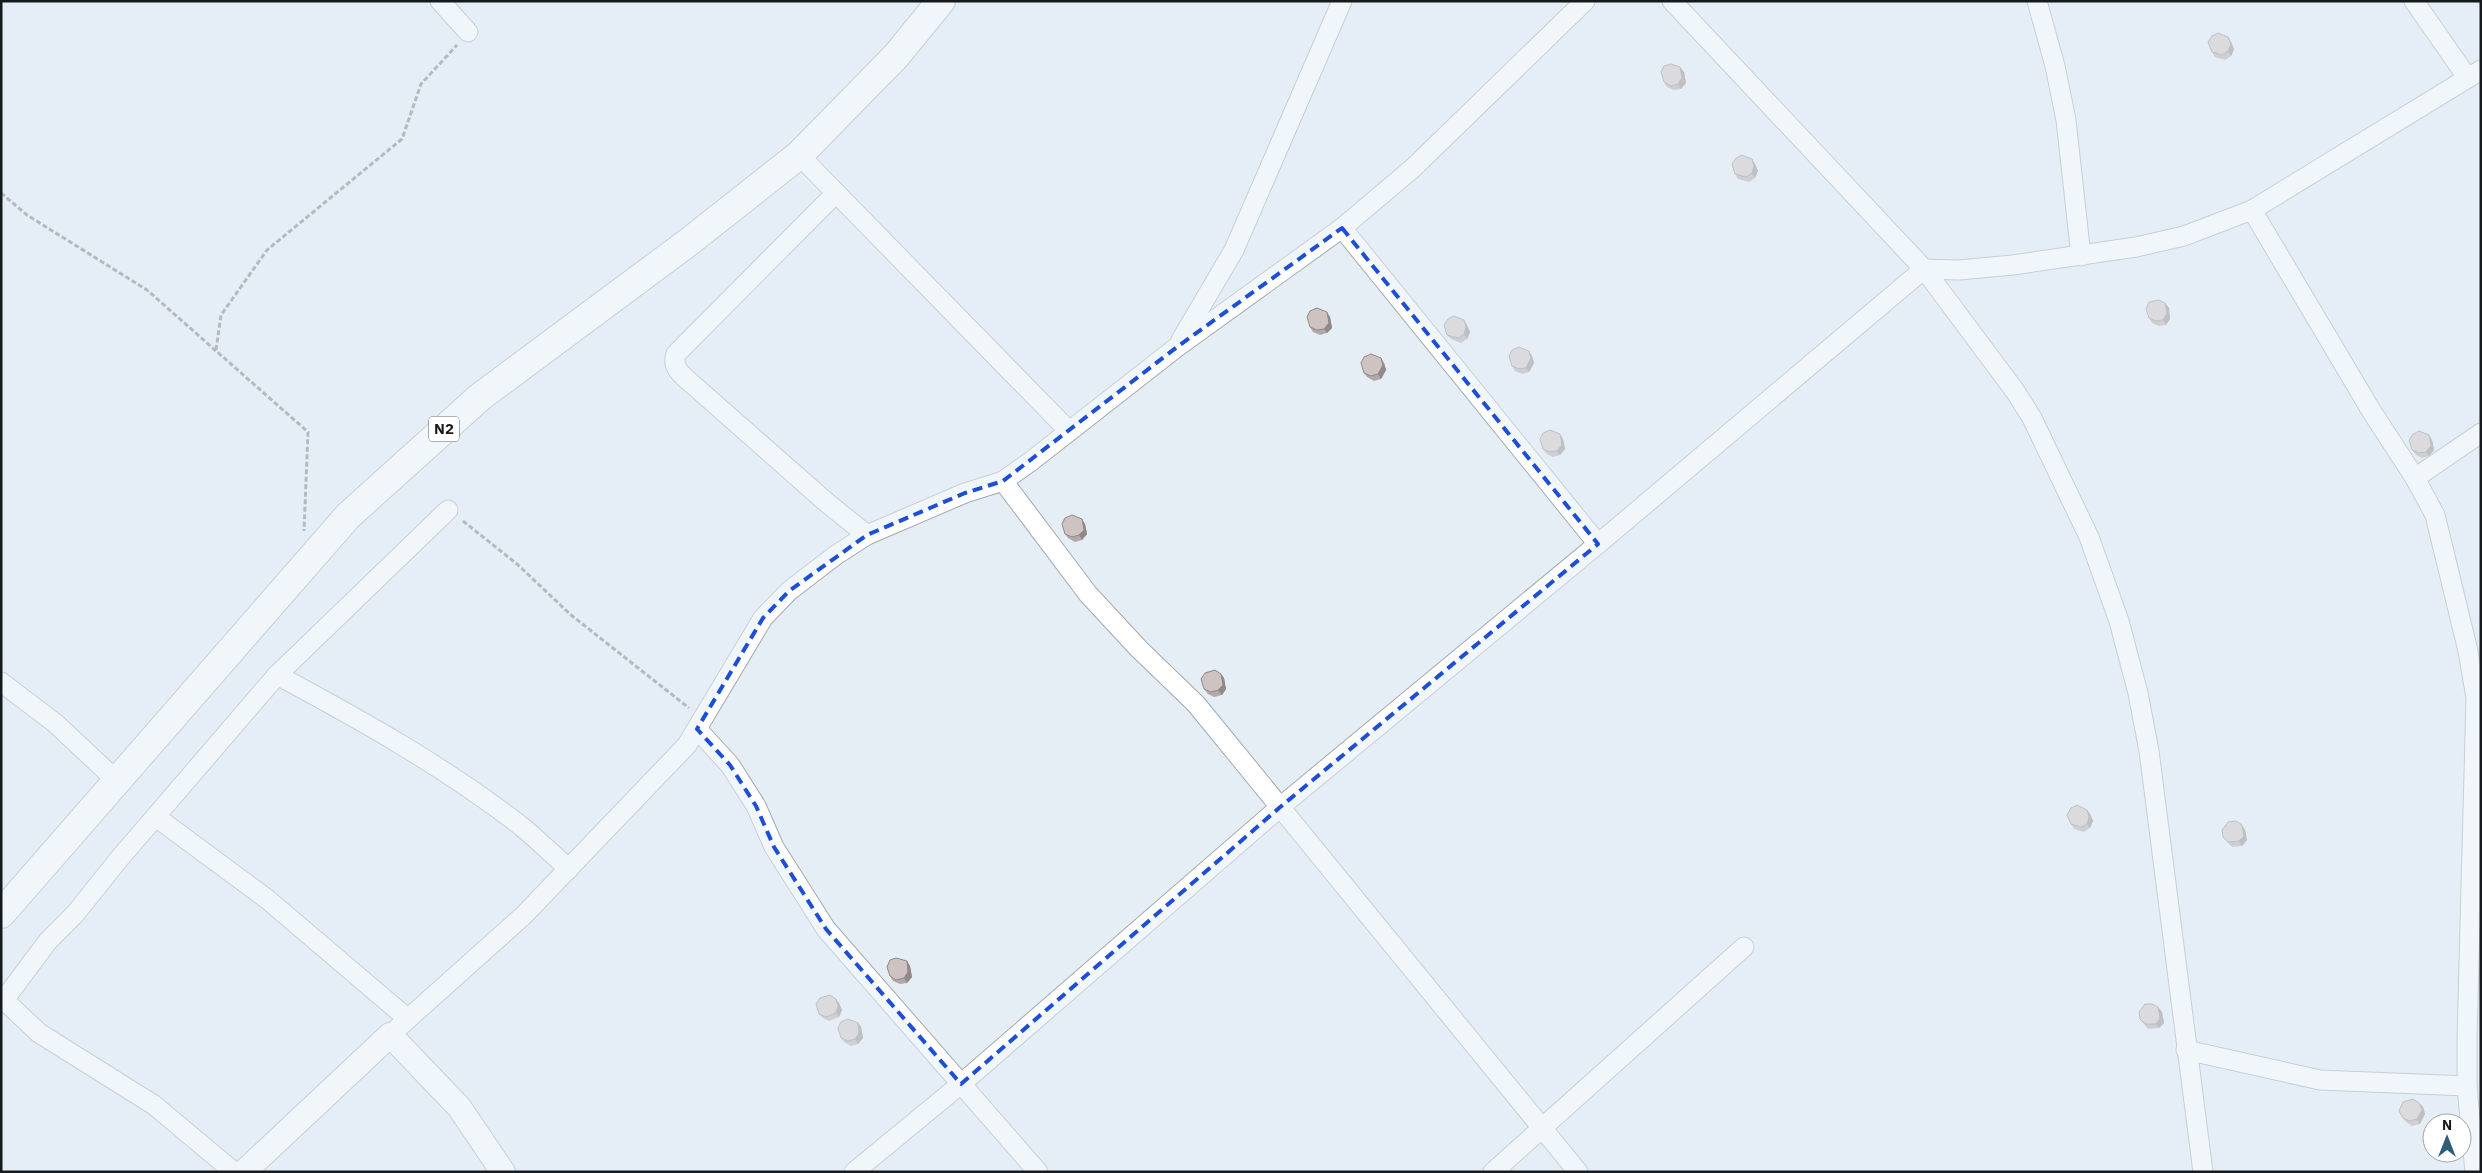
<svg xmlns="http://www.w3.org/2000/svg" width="2482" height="1173" font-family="'IBM Plex Sans',sans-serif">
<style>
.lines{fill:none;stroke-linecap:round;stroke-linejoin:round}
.minor-casing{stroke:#a2aab1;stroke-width:21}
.tertiary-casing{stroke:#a2aab1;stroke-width:26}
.trunk-casing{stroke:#a2aab1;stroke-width:30}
.path{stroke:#767c80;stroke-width:3;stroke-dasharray:5 2.5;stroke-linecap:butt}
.minor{stroke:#fff;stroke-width:19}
.tertiary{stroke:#fff;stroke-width:24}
.trunk{stroke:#fff;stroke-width:28}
.wall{fill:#b2a8a7}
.shaded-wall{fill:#918888}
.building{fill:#cfc3c2;stroke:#918888}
.marked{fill:none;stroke:#1d4ed8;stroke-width:4;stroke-dasharray:10 6;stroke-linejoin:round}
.labels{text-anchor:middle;stroke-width:4;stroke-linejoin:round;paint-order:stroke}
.shield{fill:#fff;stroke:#5d5f60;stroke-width:1}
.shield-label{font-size:15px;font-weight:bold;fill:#171a1c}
</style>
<rect width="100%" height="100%" fill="#e5eef5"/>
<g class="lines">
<g class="minor-casing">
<g id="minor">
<polyline points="440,1 468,32"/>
<polyline points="1672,1 1924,269 2015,391 2032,418 2089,537 2119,621 2138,693 2149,751 2203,1172"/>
<polyline points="2037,1 2055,66 2066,120 2081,256"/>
<polyline points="2414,1 2467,77"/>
<polyline points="799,155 1069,431"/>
<path d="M836,193L676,354C671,367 682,375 691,383L826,502L867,535"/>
<polyline points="2252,210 2372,412 2415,478 2435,515 2468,651 2476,698 2467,1039 2467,1086 2475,1172"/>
<polyline points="1342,228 1598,544"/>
<polyline points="1181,340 1234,250 1342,1"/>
<polyline points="2415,478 2481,433"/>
<polyline points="1003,481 1088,594 1139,649 1196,704 1578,1172"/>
<path d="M277,675C361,720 445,767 521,826C537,839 553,855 569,869"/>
<polyline points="1,682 55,723 117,781"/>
<polyline points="697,729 730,765 756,806 774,847 826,929 1038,1172"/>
<polyline points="156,817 267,899 408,1019"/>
<polyline points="1,999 4,1000 48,941 75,914 119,859 277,675 448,510"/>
<polyline points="4,1000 39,1033 154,1105 234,1172"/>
<polyline points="390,1035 524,915 687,745 763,618 789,591 836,555 867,535 965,493 1003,481 1030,462 1177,347 1342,228 1413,168 1585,1"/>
<polyline points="2186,1050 2320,1080 2467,1086"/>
<polyline points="854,1172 961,1084 1279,808 1598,544 1924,269 1959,270 2013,265 2136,247 2184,236 2252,210 2481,70"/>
<polyline points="1493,1172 1744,947"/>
</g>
</g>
<g class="tertiary-casing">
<polyline id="tertiary" points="244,1172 390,1035 459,1107 503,1172"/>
</g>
<g class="trunk-casing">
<polyline id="trunk" points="1,914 348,516 480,397 690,241 799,155 896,56 941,1"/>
</g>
<g class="path">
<polyline points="1,193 27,215 147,290 308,432 304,531"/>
<polyline points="216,350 221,315 267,250 402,139 421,84 457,45"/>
<polyline points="463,521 517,564 571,615 689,708"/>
</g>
<use href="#minor" class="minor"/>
<use href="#tertiary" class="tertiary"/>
<use href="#trunk" class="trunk"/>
</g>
<g class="wall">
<polygon points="2228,37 2231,42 2234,49 2231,56 2225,60 2215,57 2212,52"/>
<polygon points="1684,72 1686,83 1681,89 1674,90 1667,87 1664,82"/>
<polygon points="1752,159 1755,164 1758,171 1755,178 1749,182 1738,179 1735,174"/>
<polygon points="2165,303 2169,308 2170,319 2166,325 2159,326 2152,323 2149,318"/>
<polygon points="1330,317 1332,328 1327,333 1320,335 1313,332 1310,327"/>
<polygon points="1464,320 1467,325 1470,332 1467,339 1461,343 1451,339 1447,335"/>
<polygon points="1529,351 1532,356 1534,363 1529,372 1522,374 1515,371 1512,366"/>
<polygon points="1384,363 1386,370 1381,379 1374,381 1367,377 1364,373"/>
<polygon points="2429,435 2432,440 2434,450 2429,456 2422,458 2416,455 2412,450"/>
<polygon points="1563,439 1565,449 1560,455 1553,457 1547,454 1543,449"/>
<polygon points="1085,524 1087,534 1082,540 1075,542 1068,538 1065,534"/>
<polygon points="1221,674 1224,678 1226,689 1222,695 1214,697 1208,694 1204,689"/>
<polygon points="2087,810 2090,814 2093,821 2090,828 2084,832 2074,829 2071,824"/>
<polygon points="2245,830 2247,840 2242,846 2232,847 2223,837"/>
<polygon points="907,961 910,966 912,977 907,983 900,984 893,981 890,976"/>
<polygon points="836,999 839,1003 842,1010 839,1017 829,1021 823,1018 819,1014"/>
<polygon points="2158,1007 2162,1012 2164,1023 2159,1028 2148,1029 2140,1019"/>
<polygon points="858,1023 861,1027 863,1038 858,1044 851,1046 844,1042 841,1038"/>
<polygon points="2419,1103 2423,1107 2425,1114 2420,1124 2412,1126 2406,1122 2403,1118"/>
</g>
<g class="shaded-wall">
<polygon points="2228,37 2231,42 2234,49 2231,56 2228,51"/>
<polygon points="1680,67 1684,72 1686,83 1681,89 1678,84"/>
<polygon points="1752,159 1755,164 1758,171 1755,178 1752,173"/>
<polygon points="2165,303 2169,308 2170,319 2166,325 2163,320"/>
<polygon points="1327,312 1330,317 1332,328 1327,333 1324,329"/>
<polygon points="1464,320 1467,325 1470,332 1467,339 1464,334"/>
<polygon points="1529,351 1532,356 1534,363 1529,372 1526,368"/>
<polygon points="1381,358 1384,363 1386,370 1381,379 1378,374"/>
<polygon points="1560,434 1563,439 1565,449 1560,455 1557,451"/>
<polygon points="2429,435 2432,440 2434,450 2429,456 2426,452"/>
<polygon points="1082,519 1085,524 1087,534 1082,540 1079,535"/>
<polygon points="1221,674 1224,678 1226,689 1222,695 1218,690"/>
<polygon points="2087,810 2090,814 2093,821 2090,828 2087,824"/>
<polygon points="2242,825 2245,830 2247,840 2242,846 2239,841"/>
<polygon points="907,961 910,966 912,977 907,983 904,978"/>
<polygon points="836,999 839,1003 842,1010 839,1017 836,1013"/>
<polygon points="2158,1007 2162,1012 2164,1023 2159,1028 2156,1024"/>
<polygon points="858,1023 861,1027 863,1038 858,1044 855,1039"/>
<polygon points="2419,1103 2423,1107 2425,1114 2420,1124 2417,1119"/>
</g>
<g class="building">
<polygon points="2218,33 2228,37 2231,44 2228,51 2222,55 2212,52 2208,42 2212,36"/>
<polygon points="1671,64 1680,67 1682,78 1678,84 1671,86 1664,82 1661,72 1664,66"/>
<polygon points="1742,155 1752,159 1754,166 1752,173 1746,177 1735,174 1732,164 1736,158"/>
<polygon points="2159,300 2165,303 2167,314 2163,320 2155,321 2149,318 2146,309 2149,302"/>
<polygon points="1317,308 1327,312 1329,323 1324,329 1317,330 1310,327 1307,317 1310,311"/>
<polygon points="1454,316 1464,320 1466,327 1464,334 1458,338 1447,335 1444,325 1448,319"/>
<polygon points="1519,347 1529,351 1531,358 1526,368 1519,369 1512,366 1509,356 1512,350"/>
<polygon points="1371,354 1381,358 1383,365 1378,374 1371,376 1364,373 1361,363 1364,357"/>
<polygon points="1550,430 1560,434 1562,445 1557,451 1550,452 1543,449 1540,439 1543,433"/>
<polygon points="2419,431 2429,435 2431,446 2426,452 2419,453 2412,450 2409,440 2413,434"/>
<polygon points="1072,515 1082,519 1084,530 1079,535 1072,537 1065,534 1062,524 1065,518"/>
<polygon points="1215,670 1221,674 1223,685 1218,690 1211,692 1204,689 1201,679 1205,673"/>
<polygon points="2077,805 2087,810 2089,817 2087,824 2081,827 2071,824 2067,815 2071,808"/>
<polygon points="2236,821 2242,825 2244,836 2239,841 2228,842 2223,837 2222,830 2228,822"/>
<polygon points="896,958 907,961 908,972 904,978 896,980 890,976 887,967 890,960"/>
<polygon points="830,995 836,999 838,1006 836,1013 826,1017 819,1014 816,1004 820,998"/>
<polygon points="2145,1004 2152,1004 2158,1007 2160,1018 2156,1024 2145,1024 2140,1019 2139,1012"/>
<polygon points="848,1019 858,1023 859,1034 855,1039 848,1041 841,1038 838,1028 841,1022"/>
<polygon points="2413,1099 2419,1103 2422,1110 2417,1119 2409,1121 2403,1118 2399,1111 2403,1102"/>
</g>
<path d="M0 0H2482V1173H0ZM1342,228L1598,544L1279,808L961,1084L826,929L774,847L756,806L730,765L697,729L763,618L789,591L867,535L965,493L1003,481L1177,347Z" fill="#e5eef5" fill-opacity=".55" fill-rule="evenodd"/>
<path class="marked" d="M1342,228L1598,544L1279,808L961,1084L826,929L774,847L756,806L730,765L697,729L763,618L789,591L867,535L965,493L1003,481L1177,347Z"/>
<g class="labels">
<rect class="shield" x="429" y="416.5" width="30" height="25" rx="4"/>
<g class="shield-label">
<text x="444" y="434">N2</text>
</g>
</g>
<rect width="2482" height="1173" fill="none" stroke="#171a1c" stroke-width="5"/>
<g transform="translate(2447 1138)"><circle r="24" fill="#ffffff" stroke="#a2a3a4"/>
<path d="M0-4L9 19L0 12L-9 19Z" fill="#2e5d7c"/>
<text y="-8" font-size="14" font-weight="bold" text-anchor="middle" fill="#171a1c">N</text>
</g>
</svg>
